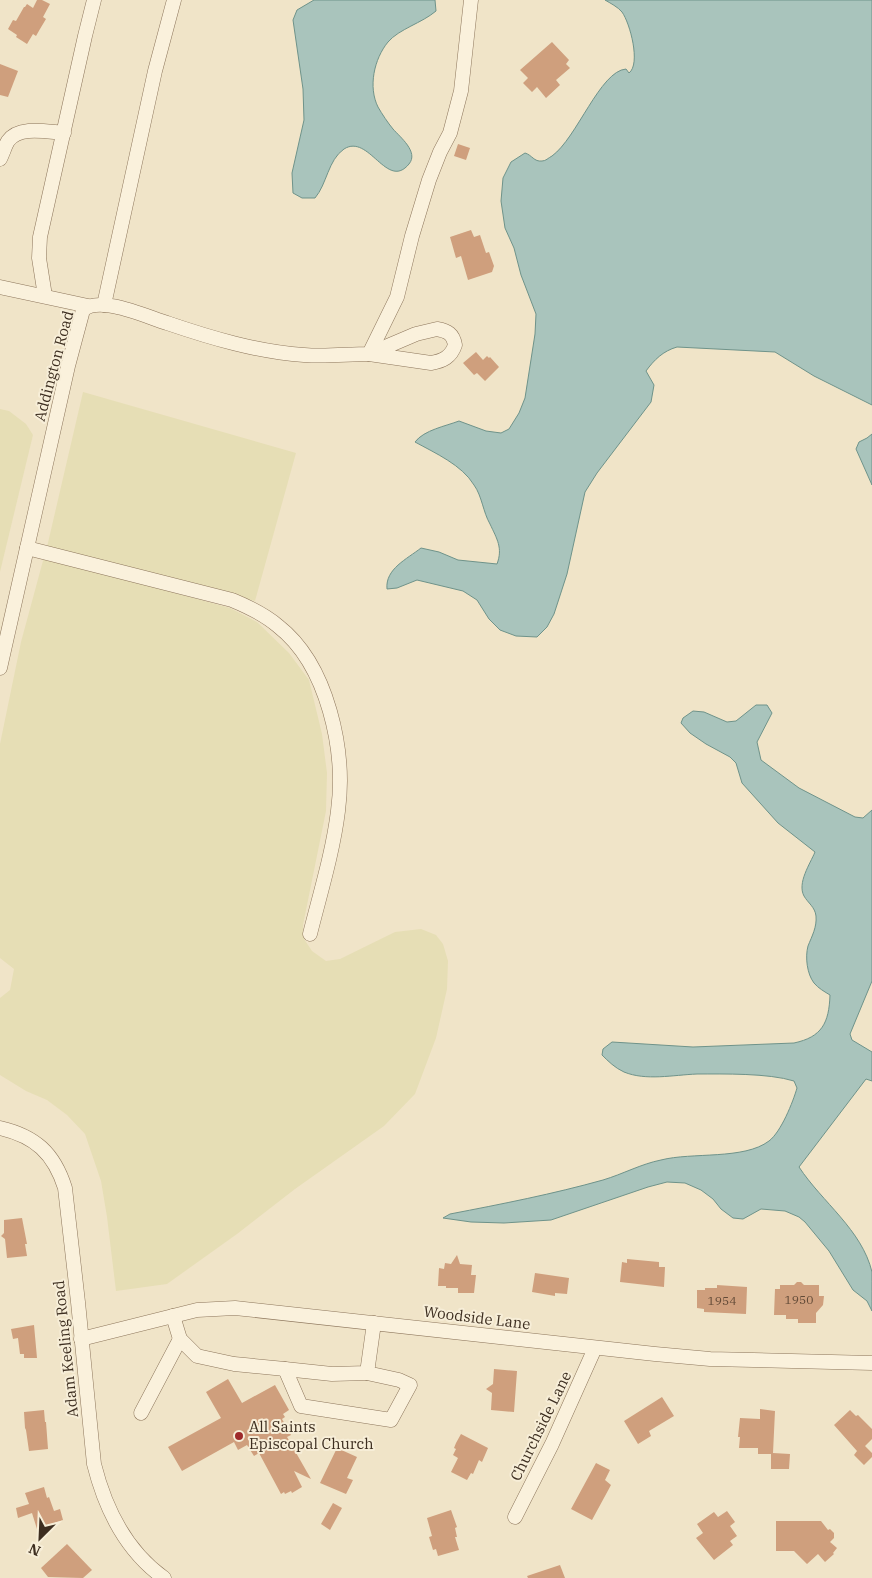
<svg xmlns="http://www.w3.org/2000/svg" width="872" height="1578" font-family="'IBM Plex Serif',serif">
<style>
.farmland{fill:#e6deb5}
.water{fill:#a9c4bc;stroke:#6f938a}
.building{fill:#cf9f7d}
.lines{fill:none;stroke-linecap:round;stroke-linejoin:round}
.minor-casing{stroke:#8d765c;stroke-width:15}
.minor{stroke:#faf1dc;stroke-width:14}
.poi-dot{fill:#9e2a2b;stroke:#f7eed8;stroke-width:2}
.labels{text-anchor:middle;stroke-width:4;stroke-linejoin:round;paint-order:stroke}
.number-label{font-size:12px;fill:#624a37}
.street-label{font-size:15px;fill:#3d2e20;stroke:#f7eed8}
.poi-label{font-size:15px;fill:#3d2e20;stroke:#f7eed8;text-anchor:start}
</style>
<rect width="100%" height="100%" fill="#f0e4c8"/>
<g class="farmland">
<polygon points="83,392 296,453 255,601 47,547"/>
<polygon points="0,409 9,411 26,424 33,435 0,572"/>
<polygon points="44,557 230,608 257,622 289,653 309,680 322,734 327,773 326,811 303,925 304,939 312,951 326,961 340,959 395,932 421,929 436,935 443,944 448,961 447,989 436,1038 415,1094 384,1126 295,1189 237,1234 167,1284 116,1291 107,1217 101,1181 85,1134 67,1115 47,1100 26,1091 0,1075 0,998 10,990 14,969 0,958 0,744 21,642"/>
</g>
<g class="water">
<path d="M314,0H435L436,11C422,23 399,29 388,42C374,59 368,87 378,107C382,114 388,123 393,129C400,137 419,152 409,164C387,191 369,133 344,149C328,160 327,184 315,198H302L293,193L292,173L304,120L303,89L293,20L297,10Z"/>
<path d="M605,0H872V405L814,376L775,352L677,347C663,351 654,360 646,371L654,385L651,402L597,473L585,492L567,574L554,614L547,627L537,637L516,636L500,630L489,619L477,600L463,591L417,580L397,588L387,589C385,569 407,559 421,548L439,552L458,560L497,564C503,548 497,539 490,524C483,512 482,496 474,485C462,465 435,453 415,442C424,430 446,426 459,421L486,431L501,433L509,429L519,413L525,398L535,334L536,314L521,275L514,248L505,228L501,201L503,178L511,162L525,153C532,155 534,162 542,161C546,161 548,158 552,156C577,138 600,71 626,69L629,73C641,64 630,23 622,12C618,7 610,3 605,0Z"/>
<polygon points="872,434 872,485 856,449 859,442 867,438"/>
<path d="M756,705H767L772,713L757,742L761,760L799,788L855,817L863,818L872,810V981L850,1034L852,1040L872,1052V1081L866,1079L799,1167C822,1202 862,1230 872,1272C872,1284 872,1299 872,1311L867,1301L853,1290L829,1251L805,1222L799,1217L785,1211L761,1209L743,1219L733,1218L721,1209L713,1199L701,1190L685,1183L667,1182L648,1187L551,1220L504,1223L471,1222L443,1218L450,1214C502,1204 553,1194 603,1180C623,1174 641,1164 661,1160C692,1152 744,1160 769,1141C781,1132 793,1102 797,1088L794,1081C768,1073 724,1074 697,1074C673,1075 646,1081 624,1072C615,1068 608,1061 602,1055L603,1049L612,1042L693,1047L794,1043C822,1037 829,1023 830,995C825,992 818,988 814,983C807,974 805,957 808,946C812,936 817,927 816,916C815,907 808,903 804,896C797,883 810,864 815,852L778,823L742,783L736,763L730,757L706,744L690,733L681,723L683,718L693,711L704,712L727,722L736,721Z"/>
</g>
<g class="building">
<polygon points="37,0 42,0 50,4 43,17 46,19 40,29 36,36 33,34 27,44 16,37 17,35 8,29 13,20 16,21 24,7 25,7 27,4 33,8"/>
<polygon points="552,42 569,60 566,64 570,68 556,80 560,85 546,98 537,87 532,92 523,83 528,78 520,70"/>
<polygon points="0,64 18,71 8,97 0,95"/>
<polygon points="458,144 470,148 466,160 454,156"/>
<polygon points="471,230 474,237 480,235 486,253 489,252 494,266 492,272 468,280 461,256 456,258 450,237"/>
<polygon points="476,352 483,360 487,356 489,358 490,357 499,367 485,381 477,373 474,375 463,363"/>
<polygon points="22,1218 27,1244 25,1244 27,1256 7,1258 5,1239 1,1236 4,1233 4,1220"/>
<polygon points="457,1255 460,1264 472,1265 471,1275 476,1275 474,1293 458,1293 458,1288 446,1288 446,1286 438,1286 439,1268 444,1269 445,1263 451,1264"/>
<polygon points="627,1259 659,1262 659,1267 665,1267 664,1287 620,1282 622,1262 627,1263"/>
<polygon points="535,1273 569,1278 567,1294 555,1293 555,1296 532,1292"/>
<polygon points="797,1282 801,1282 804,1285 819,1285 819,1296 824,1296 823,1305 816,1313 816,1323 798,1323 798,1319 786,1319 786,1315 774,1315 775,1289 780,1289 780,1285 794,1285"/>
<polygon points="717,1285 747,1287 746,1314 704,1312 704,1309 697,1308 697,1290 705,1290 705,1288 717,1288"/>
<polygon points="34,1325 37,1358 24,1358 24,1354 20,1354 18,1338 13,1339 11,1329"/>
<polygon points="494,1369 517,1371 514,1412 491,1410 492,1393 486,1389 493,1384"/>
<polygon points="228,1379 242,1403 275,1385 289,1410 283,1414 285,1417 282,1419 291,1435 287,1437 311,1479 294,1471 302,1487 292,1493 291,1491 285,1494 284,1492 281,1494 259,1453 254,1456 247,1445 238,1450 234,1442 182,1471 168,1447 221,1418 206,1392"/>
<polygon points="662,1397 674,1416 649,1431 651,1436 638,1444 624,1421"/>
<polygon points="760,1409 775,1411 773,1453 790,1454 789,1469 771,1469 771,1454 758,1454 758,1448 739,1448 740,1437 738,1437 740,1418 760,1419"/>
<polygon points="44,1410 45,1422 46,1422 48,1449 29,1451 26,1430 25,1428 24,1412"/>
<polygon points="850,1410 856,1416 858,1415 872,1429 872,1439 865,1446 872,1453 872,1457 864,1465 854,1455 857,1451 834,1425"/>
<polygon points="461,1434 488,1448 482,1462 479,1460 473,1474 471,1473 467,1480 451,1472 458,1458 453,1455 456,1449 454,1448 456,1443"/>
<polygon points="337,1448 357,1457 347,1478 353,1480 346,1494 320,1483"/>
<polygon points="596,1463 610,1470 605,1480 611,1485 592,1520 571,1509"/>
<polygon points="44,1487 47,1498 49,1497 54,1511 60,1509 63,1520 37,1529 32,1513 18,1518 16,1508 29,1504 25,1493"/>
<polygon points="333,1503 342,1508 330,1530 321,1524"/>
<polygon points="451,1510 457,1527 455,1528 457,1537 455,1537 459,1550 438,1556 436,1549 433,1550 429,1537 432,1536 427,1518"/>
<polygon points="727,1511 735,1522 730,1526 737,1536 730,1541 733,1545 714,1560 696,1538 703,1533 697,1524 714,1512 718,1517"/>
<polygon points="776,1521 821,1521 828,1530 830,1529 834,1533 834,1538 830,1542 837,1548 833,1553 834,1554 825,1562 818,1554 807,1564 794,1551 776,1551"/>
<polygon points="67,1544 92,1570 83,1578 48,1577 41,1568"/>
<polygon points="560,1565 565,1578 528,1578 527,1576"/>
</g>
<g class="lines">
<g class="minor-casing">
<g id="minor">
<path d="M0,159C3,153 5,146 8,141C19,125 48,132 64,133"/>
<polyline points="0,287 88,306"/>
<polyline points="45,296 39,258 40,237 85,36 94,0"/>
<polyline points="104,305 155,71 174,0"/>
<path d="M437,329C448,331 453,334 455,345C451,357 443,361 431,363L369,354L416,334Z"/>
<path d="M27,548L232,600C249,607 264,614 278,626C328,665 346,751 338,811C333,852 320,894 310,934"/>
<path d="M0,668L68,366L83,310C100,295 147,317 167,323C211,338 258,352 304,355C326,357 348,354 369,354L397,297L412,236L429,180L440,152L450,133L461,91L471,0"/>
<path d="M0,1128C35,1136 54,1153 65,1188L78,1302L94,1464C105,1508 126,1551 164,1578"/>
<polyline points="173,1316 180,1339 197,1356 234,1364 285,1369 332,1374 367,1373 374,1323"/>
<polyline points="81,1339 197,1310 235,1308 655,1354 710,1359 872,1363"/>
<polyline points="285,1369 301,1406 391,1420 410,1385 399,1380 367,1373"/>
<polyline points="141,1413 180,1339"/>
<polyline points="515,1517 552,1444 595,1348"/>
</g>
</g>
<use href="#minor" class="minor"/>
</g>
<circle class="poi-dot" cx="239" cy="1436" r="5"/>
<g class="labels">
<g class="number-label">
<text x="799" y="1304">1950</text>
<text x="722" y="1305">1954</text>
</g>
<g class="street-label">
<text transform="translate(54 366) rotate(-75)" y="5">Addington Road</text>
<text transform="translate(477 1318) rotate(7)" y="5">Woodside Lane</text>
<text transform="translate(66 1349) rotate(-96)" y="5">Adam Keeling Road</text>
<text transform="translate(541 1426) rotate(-64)" y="5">Churchside Lane</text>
</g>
<g class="poi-label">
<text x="249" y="1432">All Saints<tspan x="249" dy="17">Episcopal Church</tspan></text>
</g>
</g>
<g transform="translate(40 1538) rotate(204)" stroke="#f7eed8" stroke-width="4" paint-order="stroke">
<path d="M0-4L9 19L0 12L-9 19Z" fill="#3d2e20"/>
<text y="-8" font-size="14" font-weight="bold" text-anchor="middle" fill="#3d2e20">N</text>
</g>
</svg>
